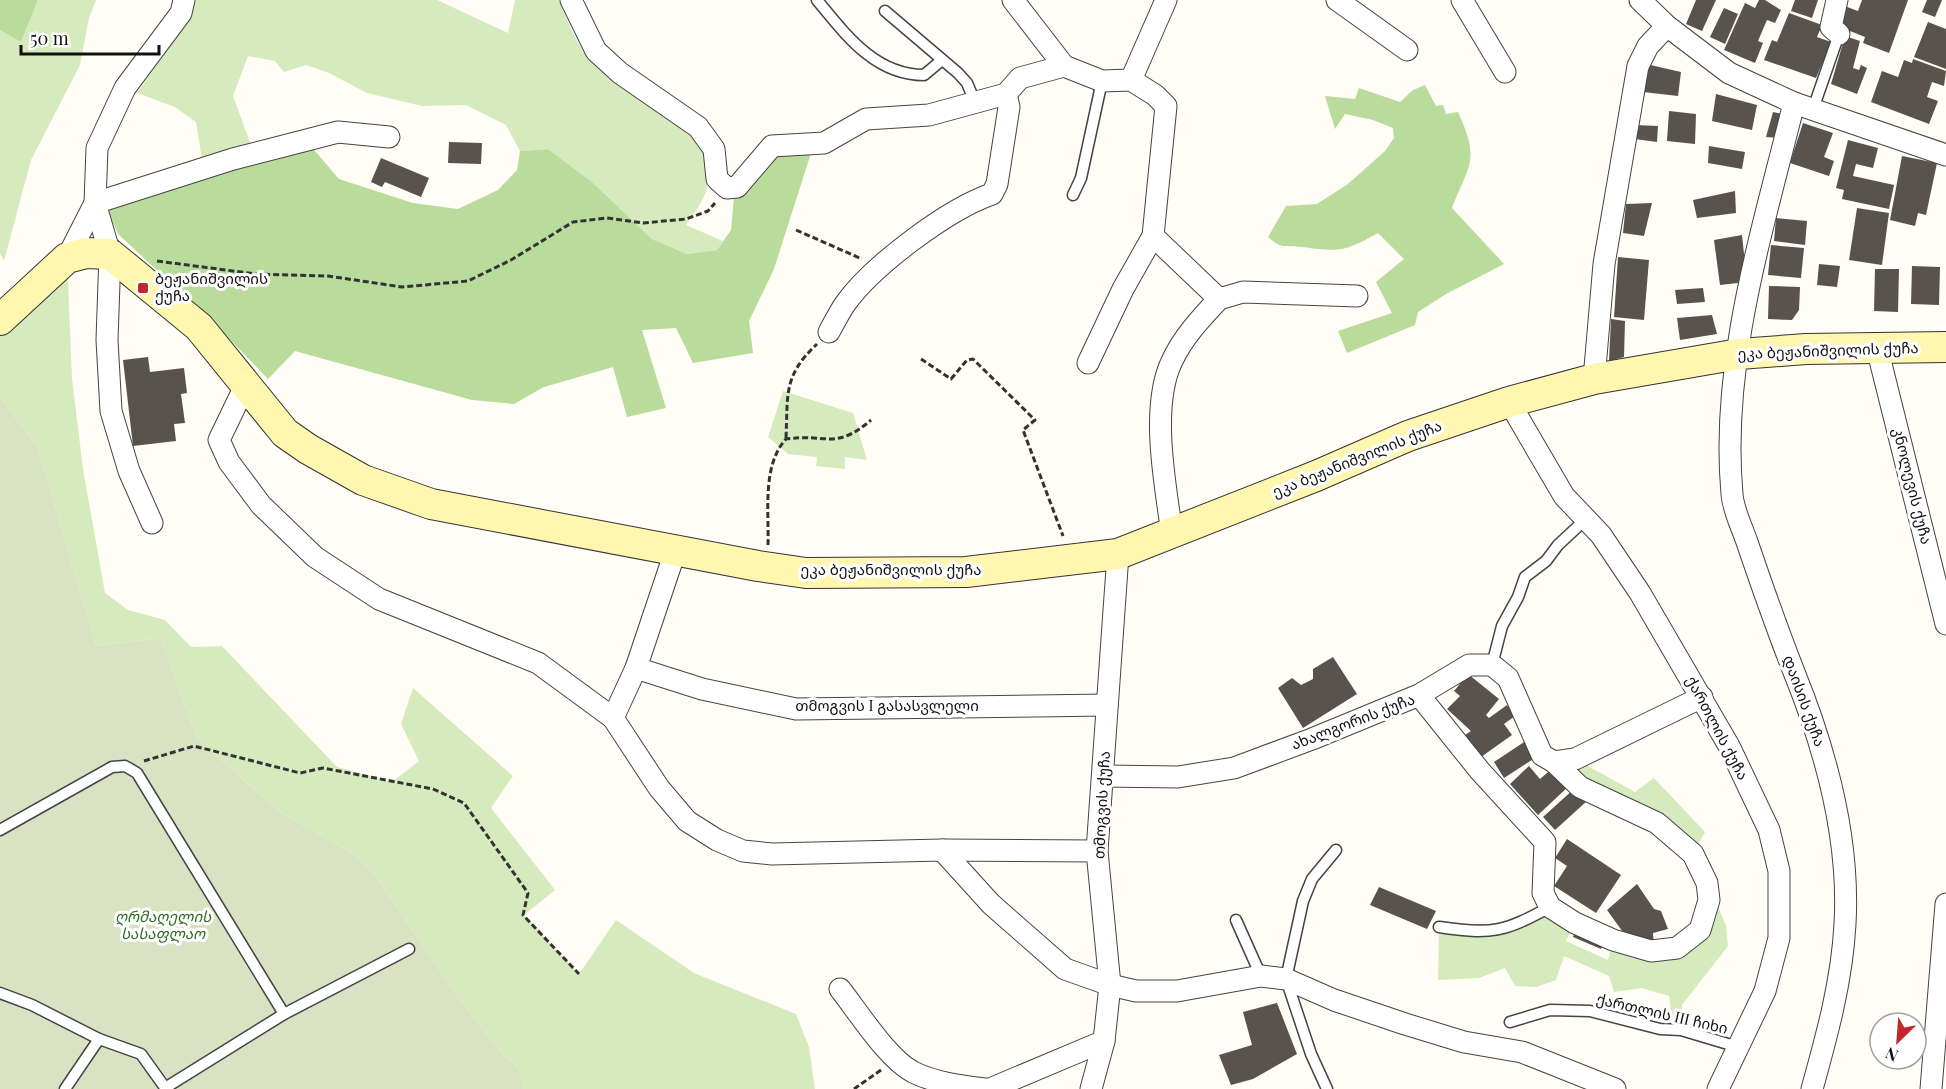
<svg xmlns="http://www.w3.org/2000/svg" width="1946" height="1089" font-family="'Playfair Display','Noto Sans Georgian',serif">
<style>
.green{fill:#d5ebbd}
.forest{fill:#b9dc9c}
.cemetery{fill:#d9e3c4}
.building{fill:#5a524d}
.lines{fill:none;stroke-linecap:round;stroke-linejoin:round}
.lane-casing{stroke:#444;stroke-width:13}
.street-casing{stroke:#444;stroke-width:23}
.secondary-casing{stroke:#333;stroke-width:32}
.path{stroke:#333;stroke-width:3;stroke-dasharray:6 3;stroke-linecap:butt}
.lane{stroke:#fff;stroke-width:10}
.street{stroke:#fff;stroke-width:21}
.secondary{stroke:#fff6b0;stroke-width:30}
.poi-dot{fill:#c4262e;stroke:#fff;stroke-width:2}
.labels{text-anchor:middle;stroke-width:6;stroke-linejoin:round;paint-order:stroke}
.poi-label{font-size:15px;fill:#111;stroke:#fff;text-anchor:start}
.street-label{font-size:15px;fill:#111;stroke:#fff}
.park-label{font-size:15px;font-style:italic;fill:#2f6b1f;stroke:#fff}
</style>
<rect width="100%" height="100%" fill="#fffdf5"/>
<g class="green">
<polygon points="38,0 96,0 89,18 80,65 31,160 4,261 0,253 0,30 21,42"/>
<path d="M195,0H437L508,33L515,0H559C568,22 577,47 594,64C629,100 728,127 705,194C701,205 692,216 686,225L723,241L717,250L687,254L652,239L592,182L548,149L520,151L506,125L466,105L422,106L367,93L329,73L306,65L284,72L275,61L248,56L233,96L251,145L202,159L196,122L175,107L137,93L191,17Z"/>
<polygon points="67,258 72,378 83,469 105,593 128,610 165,620 191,647 222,646 337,767 392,782 419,761 401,724 413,688 513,776 491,808 555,890 524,915 579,974 616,920 694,973 796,1014 809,1047 815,1089 524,1089 519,1069 502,1054 460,1000 372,871 350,852 278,811 197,738 160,638 96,646 38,448 0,397 0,320"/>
<polygon points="783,391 853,413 867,460 845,457 845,469 816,466 817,457 788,454 768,437"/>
<polygon points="1575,759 1635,792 1654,778 1705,832 1693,854 1566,775"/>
<polygon points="1707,883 1726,925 1728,946 1682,1005 1681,1030 1660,1029 1671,1011 1669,996 1642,988 1614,992 1609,976 1564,956 1556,980 1536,987 1515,986 1505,968 1479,978 1438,980 1439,927 1479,933 1550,907 1575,923 1566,941 1608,960 1613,940 1651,951 1700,929"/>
</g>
<g class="forest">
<polygon points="0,0 38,0 21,42 0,30"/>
<path d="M1425,85L1436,106L1443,105L1446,114L1458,112C1480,161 1470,162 1452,208L1504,264L1446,294L1418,312L1415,325L1347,353L1338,331L1392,313L1376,282L1404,259L1378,233C1344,252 1340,252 1302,247C1285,245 1282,250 1268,237L1286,206L1317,204L1348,184L1385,151L1394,138L1393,128L1373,120L1345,114L1335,129L1325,96L1355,99L1359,88L1400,102L1413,90Z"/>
<polygon points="310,145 339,179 413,203 458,209 498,190 517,170 520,151 548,149 592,182 652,239 687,254 717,250 731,230 734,197 773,149 811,153 774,269 749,321 753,353 693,363 676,328 642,330 666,408 627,417 613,367 544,387 514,404 472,400 295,351 268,379 215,324 118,234 106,207"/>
</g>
<polygon class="cemetery" points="0,397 38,448 96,646 160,638 197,738 278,811 350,852 372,871 460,1000 502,1054 519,1069 524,1089 0,1089"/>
<g class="building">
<polygon points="1696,0 1716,0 1702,31 1686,24"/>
<polygon points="1759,0 1765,0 1781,10 1775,23 1767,20 1758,41 1763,43 1755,63 1724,50 1745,3 1755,8"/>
<polygon points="1795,0 1818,0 1812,18 1791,11"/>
<polygon points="1862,0 1908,0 1889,53 1863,43 1865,37 1835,25 1839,4 1858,11"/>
<polygon points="1927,0 1942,0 1935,17 1922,12"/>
<polygon points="1724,8 1738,14 1725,44 1710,37"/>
<polygon points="1789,13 1822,25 1817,37 1831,42 1816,78 1764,60 1772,40 1777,42"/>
<polygon points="1928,22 1946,29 1946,69 1914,57"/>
<polygon points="1845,36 1860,41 1853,68 1859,70 1861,65 1867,68 1857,94 1831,84"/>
<polygon points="1913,59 1946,71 1944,86 1932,82 1927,97 1938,101 1929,124 1871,102 1882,71 1898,77 1904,60 1912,63"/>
<polygon points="1646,64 1681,72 1678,96 1643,92"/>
<polygon points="1716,94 1757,105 1752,130 1712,121"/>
<polygon points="1669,111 1696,114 1695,144 1667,141"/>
<polygon points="1773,112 1786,115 1781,138 1766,137"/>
<polygon points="1803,123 1833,133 1824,157 1834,161 1829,176 1790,163"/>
<polygon points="1635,125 1658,126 1657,142 1635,139"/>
<polygon points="1848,140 1878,148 1873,168 1856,164 1853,176 1894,185 1889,209 1842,199 1844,190 1836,188"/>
<polygon points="449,142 482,143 481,164 448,163"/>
<polygon points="1709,146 1745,152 1742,169 1708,163"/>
<polygon points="1902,156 1937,163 1926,215 1918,213 1915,226 1890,220"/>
<polygon points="381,158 429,178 421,197 385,182 382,187 371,182"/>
<polygon points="1735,191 1736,213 1697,218 1693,200"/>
<polygon points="1652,203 1644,236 1623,233 1626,204"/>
<polygon points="1857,208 1889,213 1882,265 1849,260"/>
<polygon points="1776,218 1807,221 1805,245 1774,241"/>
<polygon points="1742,235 1747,282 1720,285 1714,240"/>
<polygon points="1771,245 1804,248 1801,278 1768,275"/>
<polygon points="1618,257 1649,260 1644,320 1614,317"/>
<polygon points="1819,264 1840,266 1837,287 1817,285"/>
<polygon points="1912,266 1940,267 1939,305 1911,304"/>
<polygon points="1875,269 1899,269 1898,312 1874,311"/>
<polygon points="1769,286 1800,287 1799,310 1792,320 1768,319"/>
<polygon points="1703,288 1705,302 1677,304 1675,290"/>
<polygon points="1712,315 1717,334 1680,340 1677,318"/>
<polygon points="1611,319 1625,321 1624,357 1609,361"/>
<polygon points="148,357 150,372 184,368 187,393 181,394 185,423 174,424 176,441 133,446 123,360"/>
<polygon points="1333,657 1357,694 1303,728 1278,688 1292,678 1301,685 1313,679 1313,669"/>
<polygon points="1468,674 1499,699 1486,715 1489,718 1507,705 1515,716 1504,724 1512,735 1481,757 1465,735 1471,731 1447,709 1460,696 1454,691"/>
<polygon points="1527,740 1538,756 1504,778 1494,762"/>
<polygon points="1529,766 1540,779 1554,767 1570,785 1538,815 1510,784"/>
<polygon points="1575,788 1587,801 1555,830 1543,817"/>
<polygon points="1567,839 1621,875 1596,913 1554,886 1567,866 1555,858"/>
<polygon points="1637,884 1654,909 1661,911 1668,929 1653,933 1654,947 1630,942 1607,910"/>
<polygon points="1379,887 1436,911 1427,929 1370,905"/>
<polygon points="1577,927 1605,939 1601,949 1573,937"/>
<polygon points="1277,1003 1297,1054 1253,1079 1231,1085 1219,1055 1252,1045 1243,1012"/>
</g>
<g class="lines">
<g class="lane-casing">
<g id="lane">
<path d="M817,0C846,35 875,75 924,75L942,60"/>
<polyline points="885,11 958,73 967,83 975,102"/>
<polyline points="1813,109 1839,34"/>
<polyline points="1073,195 1081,178 1102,81"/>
<polyline points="1492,665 1502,626 1518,597 1525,577 1546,561 1558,545 1586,519"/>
<polyline points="0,830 112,767 125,766 137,773 284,1014"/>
<polyline points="1236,920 1261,976"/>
<path d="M1439,927C1492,935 1504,932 1550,907"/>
<polyline points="0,993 32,1005 99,1039 141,1054 166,1089"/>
<polyline points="1510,1022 1550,1010 1590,1011 1660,1029 1681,1030 1738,1047"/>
<polyline points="165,1088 284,1014 409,949"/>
<polyline points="65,1089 99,1039"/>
<polyline points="1327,1089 1311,1054 1286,979 1303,901 1312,879 1336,850"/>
</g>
</g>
<g class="street-casing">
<g id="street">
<polyline points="571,0 596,51 620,73 698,127 714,149 717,179 727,188 737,187 772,146 824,143 866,119 929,115 1006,94 1020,78 1064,66"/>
<polyline points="1013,0 1064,66 1102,81 1131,80 1155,95 1166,106 1153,236 1219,299 1243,292 1357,296"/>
<polyline points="1337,0 1407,50"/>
<polyline points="1462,0 1505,72"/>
<polyline points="1640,0 1667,26 1729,73 1794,103 1946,155"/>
<polyline points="1837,0 1831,27 1839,34"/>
<polyline points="1131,80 1166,0"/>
<path d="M1794,103C1763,230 1720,362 1732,494C1733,510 1742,527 1747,542C1762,586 1777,629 1794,672C1826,751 1850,838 1845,924C1842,981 1827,1035 1812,1089"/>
<polyline points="67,258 95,203 233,159 338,132 389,137"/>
<path d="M829,332C834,323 839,313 845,304C872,266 948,209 992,194L997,184L1009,107L1006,94"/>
<polyline points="1877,348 1946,624"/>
<polyline points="1088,363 1123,289 1153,236"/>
<polyline points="1594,379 1604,264 1638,66 1648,46 1667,26"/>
<polyline points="245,386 219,440 229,462 261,505 315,557 379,599 538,663 613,718 659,788 687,821 717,840 743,851 772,854 942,850 1097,851"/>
<polyline points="1509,402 1564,496 1601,535 1640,593 1729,746 1769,830 1779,871 1779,938 1765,991 1718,1089"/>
<polyline points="152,523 129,471 111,411 107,340 110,254 95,203 97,148 125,88 181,13 184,0"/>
<path d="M1172,533C1165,484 1150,406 1172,361C1183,337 1202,317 1219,299"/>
<polyline points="636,668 702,689 796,709 1107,705"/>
<polyline points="613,718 636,668 676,549"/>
<polyline points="1554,762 1575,759 1702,697"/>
<polyline points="1104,776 1178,777 1234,768 1312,739 1419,695 1469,665 1492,665 1508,678 1542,755 1554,762 1580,787 1657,823 1693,854 1707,883 1709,900 1700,930 1677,948 1651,951 1613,940 1575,923 1550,907 1543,893 1545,842 1480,771 1419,695"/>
<polyline points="942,850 991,904 1065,969 1110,985 1136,991 1177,991 1261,976 1286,979 1334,1000 1405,1024 1464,1042 1522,1052 1615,1089"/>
<path d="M840,989C859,1013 887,1058 913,1072C935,1083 961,1086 985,1089"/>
<polyline points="990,1089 1104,1041"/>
<polyline points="1091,1089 1104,1041 1110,985 1097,851 1118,554"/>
<polyline points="1931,1089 1946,904"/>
</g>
</g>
<g class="secondary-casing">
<polyline id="secondary" points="0,320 67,258 86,253 110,254 199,327 285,433 308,449 363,480 431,504 758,566 806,573 966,572 1118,554 1316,476 1408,436 1509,402 1594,379 1739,354 1806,349 1946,347"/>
</g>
<g class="path">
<polyline points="796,230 862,259"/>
<polyline points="157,261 256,274 328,276 402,287 468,281 511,260 573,222 607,218 643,223 686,219 708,211 715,203"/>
<polyline points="921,359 951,379 967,360 973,359 1035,420 1023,430 1063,536"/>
<path d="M786,438C788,394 783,376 817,344"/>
<path d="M768,545C769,511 762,465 786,439C827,433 835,451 871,420"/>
<polyline points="144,761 194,746 300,773 323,768 433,789 464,803 528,893 523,915 579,974"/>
<polyline points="854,1089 881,1070"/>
</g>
<use href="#lane" class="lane"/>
<use href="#street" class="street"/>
<use href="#secondary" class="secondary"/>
</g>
<rect class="poi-dot" x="137" y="282" width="12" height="12" rx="3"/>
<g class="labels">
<g class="poi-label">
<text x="155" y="284">ბეჟანიშვილის<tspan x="155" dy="17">ქუჩა</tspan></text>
</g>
<g class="street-label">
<text transform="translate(1828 351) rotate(-2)" y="5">ეკა ბეჟანიშვილის ქუჩა</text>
<text transform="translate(1357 459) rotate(-22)" y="5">ეკა ბეჟანიშვილის ქუჩა</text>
<text transform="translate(1912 486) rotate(76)" y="5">კნოლევის ქუჩა</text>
<text x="891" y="575">ეკა ბეჟანიშვილის ქუჩა</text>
<text transform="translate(1804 701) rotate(70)" y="5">დაისის ქუჩა</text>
<text x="887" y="711">თმოგვის I გასასვლელი</text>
<text transform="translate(1353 722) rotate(-21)" y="5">ახალგორის ქუჩა</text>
<text transform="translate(1717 728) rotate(62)" y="5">ქართლის ქუჩა</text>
<text transform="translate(1102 805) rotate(-87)" y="5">თმოგვის ქუჩა</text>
<text transform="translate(1662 1014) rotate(13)" y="5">ქართლის III ჩიხი</text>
</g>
<g class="park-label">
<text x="163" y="922">ღრმაღელის<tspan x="163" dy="17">სასაფლაო</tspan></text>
</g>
</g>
<g transform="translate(1898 1041) rotate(205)"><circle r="28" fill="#ffffff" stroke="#a0a0a0" stroke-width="1.5"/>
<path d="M0-4.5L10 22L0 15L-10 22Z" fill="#c4262e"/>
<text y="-9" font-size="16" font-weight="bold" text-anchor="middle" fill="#111111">N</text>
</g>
<path d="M21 45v9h138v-9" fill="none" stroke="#111111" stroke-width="3"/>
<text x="30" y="45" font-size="18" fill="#111111" stroke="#ffffff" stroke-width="4.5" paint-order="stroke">50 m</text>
</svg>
